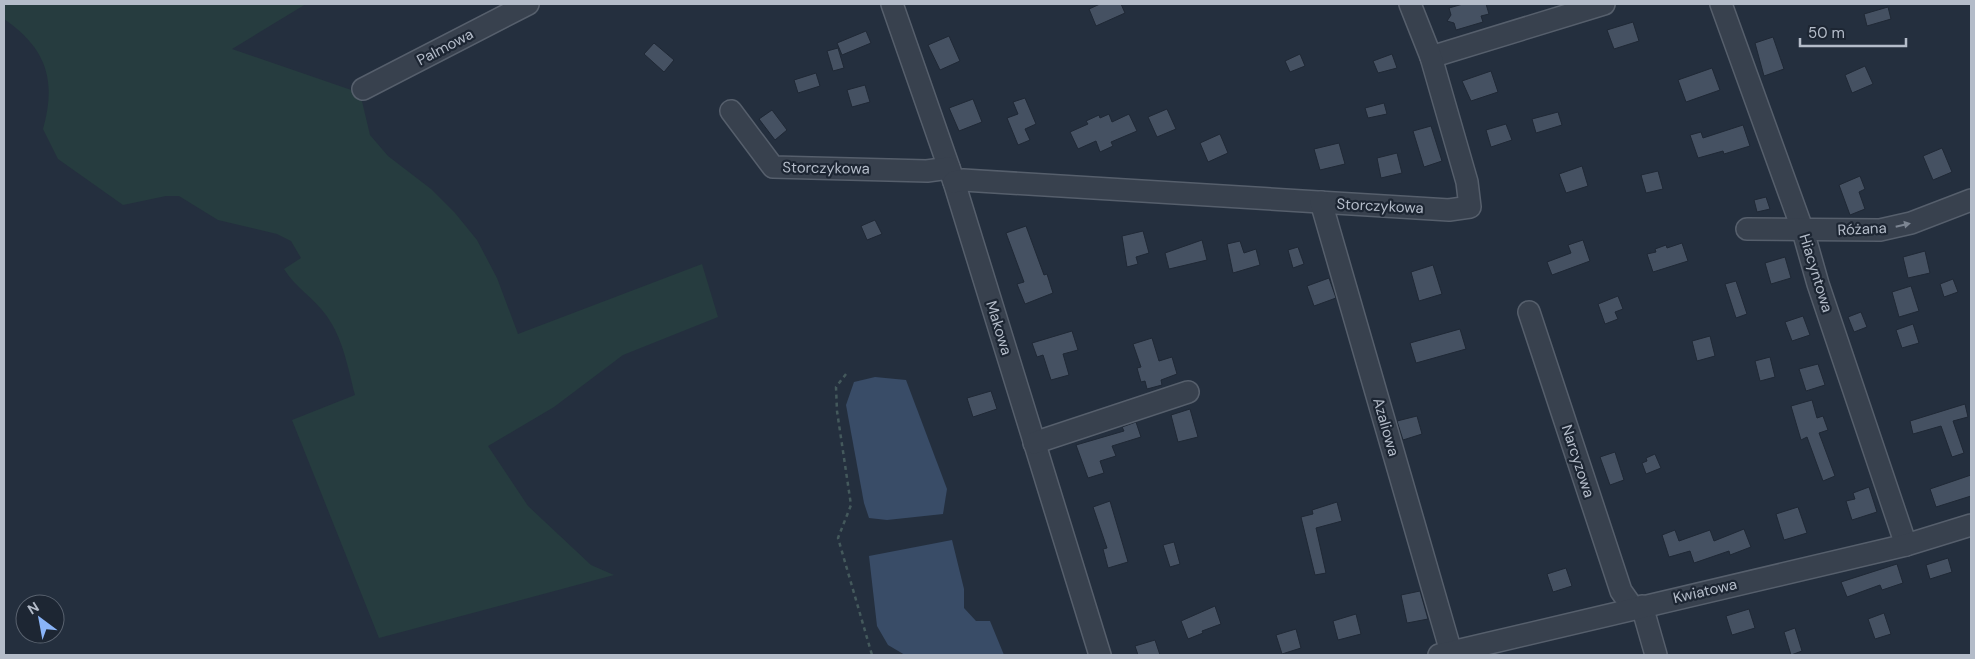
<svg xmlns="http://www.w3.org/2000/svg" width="1975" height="659" font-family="'DM Sans',sans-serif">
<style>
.green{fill:#263c3f}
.water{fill:#394c67}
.building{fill:#455162;stroke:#1f2835}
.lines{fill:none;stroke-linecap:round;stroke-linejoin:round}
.minor-casing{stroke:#565f6c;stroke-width:24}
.path{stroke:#44595c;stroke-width:2.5;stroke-dasharray:4 4;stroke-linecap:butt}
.minor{stroke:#38414e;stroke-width:21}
.oneway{fill:#7c8592}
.labels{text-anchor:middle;stroke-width:4.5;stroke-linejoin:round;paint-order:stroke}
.street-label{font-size:15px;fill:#b4bcc9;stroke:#1d2633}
</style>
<rect width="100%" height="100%" fill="#242f3e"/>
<path class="green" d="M4,4H306L232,49L360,93L370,135L388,156L431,189L455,213L477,240L497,278L518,334L702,264L718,317L623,355L554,407L488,446L528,506L591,565L614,575L379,638L292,420L355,395C348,368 343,338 326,315C314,298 295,287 284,269L301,258L291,241L277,234L218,220L179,196H166L123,205L58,159L43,129C57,80 46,48 4,19Z"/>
<g class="water">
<polygon points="875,377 906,380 947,489 943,514 887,520 869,518 864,503 846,405 854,382"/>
<polygon points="952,540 964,589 964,608 976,621 990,621 1004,655 905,655 888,645 877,626 869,556"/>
</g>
<g class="building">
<polygon points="1100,4 1121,4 1125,13 1096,26 1089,9"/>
<polygon points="1463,4 1486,4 1489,14 1481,16 1483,22 1456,30 1454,23 1447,21 1451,15 1449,8"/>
<polygon points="1888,7 1891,19 1867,26 1864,14"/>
<polygon points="1633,22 1639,41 1614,49 1607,30"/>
<polygon points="866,31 871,43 842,55 837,43"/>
<polygon points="949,36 960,61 940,70 928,45"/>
<polygon points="1773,37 1784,69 1764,76 1755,43"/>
<polygon points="654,43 674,60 664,72 644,54"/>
<polygon points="838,48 844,68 833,71 827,51"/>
<polygon points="1300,54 1305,66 1290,72 1285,61"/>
<polygon points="1392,54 1397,68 1378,73 1373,61"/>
<polygon points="1865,66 1873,84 1852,93 1845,75"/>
<polygon points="1712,68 1720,90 1686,102 1678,80"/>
<polygon points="1491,71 1498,92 1471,101 1462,81"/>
<polygon points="816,73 820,86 798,93 794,80"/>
<polygon points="865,85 870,102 852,107 847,90"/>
<polygon points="1025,98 1036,124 1025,129 1030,140 1018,145 1007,118 1018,114 1013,102"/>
<polygon points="973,99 982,122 959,131 949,108"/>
<polygon points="1384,103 1387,114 1368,118 1365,108"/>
<polygon points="1167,109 1176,129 1157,137 1148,117"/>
<polygon points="772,110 787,130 775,140 759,119"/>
<polygon points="1558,112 1562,125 1536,133 1532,119"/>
<polygon points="1109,114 1112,122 1129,114 1137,131 1111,142 1113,146 1100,152 1096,141 1078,149 1070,132 1088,124 1086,121 1099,115 1100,118"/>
<polygon points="1506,124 1512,140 1491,147 1486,130"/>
<polygon points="1743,125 1750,146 1724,154 1723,151 1698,158 1690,135 1701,132 1703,138"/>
<polygon points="1431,126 1442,161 1424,167 1413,131"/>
<polygon points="1220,134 1228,153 1208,162 1200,143"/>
<polygon points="1339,143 1345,164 1320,170 1314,149"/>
<polygon points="1942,148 1952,172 1933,180 1923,156"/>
<polygon points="1397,153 1402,173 1381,178 1377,158"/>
<polygon points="1582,166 1588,186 1566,193 1559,174"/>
<polygon points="1658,171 1663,189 1646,193 1641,175"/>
<polygon points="1860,176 1865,189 1859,192 1865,209 1850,215 1839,185"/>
<polygon points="1766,197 1770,209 1757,212 1754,200"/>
<polygon points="875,220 882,234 867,240 861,226"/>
<polygon points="1026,226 1044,275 1047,274 1053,293 1025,304 1017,284 1024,282 1006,233"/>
<polygon points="1143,231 1149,253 1136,257 1138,264 1127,267 1122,236"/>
<polygon points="1202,240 1207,260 1169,269 1165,253"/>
<polygon points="1583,240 1590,261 1552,275 1547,262 1571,253 1568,245"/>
<polygon points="1240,241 1244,253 1256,249 1260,265 1233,273 1227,244"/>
<polygon points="1682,243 1688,261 1653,272 1647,254 1656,252 1655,249 1666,245 1667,248"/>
<polygon points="1298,247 1304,264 1293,268 1288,250"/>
<polygon points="1925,251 1930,273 1908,278 1903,257"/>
<polygon points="1785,257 1791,278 1771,284 1765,263"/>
<polygon points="1433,265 1442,294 1419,301 1411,272"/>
<polygon points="1329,278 1336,298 1314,306 1307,286"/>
<polygon points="1953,279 1958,292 1944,297 1940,284"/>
<polygon points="1736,281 1747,314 1736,318 1725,284"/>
<polygon points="1911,286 1919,311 1899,317 1892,292"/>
<polygon points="1618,296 1623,309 1615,312 1618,319 1605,324 1598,304"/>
<polygon points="1861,312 1867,327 1854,332 1848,317"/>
<polygon points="1803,316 1810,335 1792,341 1785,322"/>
<polygon points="1913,324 1919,343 1902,348 1896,330"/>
<polygon points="1460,329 1466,349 1416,363 1410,343"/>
<polygon points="1072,331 1078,350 1063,354 1069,375 1051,380 1043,355 1037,357 1032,343"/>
<polygon points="1710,336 1715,356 1697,361 1692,341"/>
<polygon points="1152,338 1159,361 1172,357 1177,374 1161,380 1162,385 1147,389 1145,381 1141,382 1137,368 1141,367 1133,344"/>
<polygon points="1770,357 1775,377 1760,381 1755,361"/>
<polygon points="1818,364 1825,385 1806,391 1799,369"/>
<polygon points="991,391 997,409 973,417 967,398"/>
<polygon points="1812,400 1817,418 1823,416 1828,430 1819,433 1835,476 1823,481 1807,437 1801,440 1791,406"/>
<polygon points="1965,404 1968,417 1953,421 1964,453 1952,457 1941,426 1913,434 1910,421"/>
<polygon points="1190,409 1198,437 1178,442 1171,415"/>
<polygon points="1417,416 1422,434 1403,440 1397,421"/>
<polygon points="1136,422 1141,437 1112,446 1116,456 1100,461 1104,473 1088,478 1076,445 1124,431 1122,427"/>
<polygon points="1615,452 1624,480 1610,485 1600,457"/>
<polygon points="1655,454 1661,468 1646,474 1642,463 1647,461 1646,458"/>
<polygon points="1971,475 1971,496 1936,507 1930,489"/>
<polygon points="1869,487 1877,512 1852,520 1846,501 1855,499 1853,493"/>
<polygon points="1110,501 1128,562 1108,568 1103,549 1107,548 1093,507"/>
<polygon points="1337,502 1342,521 1316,528 1326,573 1315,575 1301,517 1313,514 1312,510"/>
<polygon points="1798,507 1807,533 1784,540 1776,514"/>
<polygon points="1744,529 1751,547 1730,555 1729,551 1694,563 1690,551 1669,557 1662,535 1675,530 1679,541 1710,530 1714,541"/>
<polygon points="1174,542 1180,564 1170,567 1163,545"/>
<polygon points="1948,558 1952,572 1930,579 1926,565"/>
<polygon points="1897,564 1903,583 1882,590 1880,585 1847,597 1841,582"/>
<polygon points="1566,568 1572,586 1553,592 1547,574"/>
<polygon points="1420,591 1428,619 1407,623 1401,595"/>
<polygon points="1215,606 1221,624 1202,631 1203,633 1188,639 1181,621"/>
<polygon points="1749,609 1755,628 1732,635 1726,616"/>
<polygon points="1884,613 1891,634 1875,639 1868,619"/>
<polygon points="1356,614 1361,634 1338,640 1333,621"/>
<polygon points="1795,628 1802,651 1791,655 1784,632"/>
<polygon points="1296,629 1301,648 1282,654 1276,635"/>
<polygon points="1155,640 1160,655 1138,655 1135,646"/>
</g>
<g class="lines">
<g class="minor-casing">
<g id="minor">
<polyline points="892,4 954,182 1100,655"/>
<polyline points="1721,4 1803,231 1818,284 1906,545"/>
<polyline points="1431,57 1604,4"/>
<polyline points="363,89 528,4"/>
<polyline points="731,111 773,167 927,171 949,168"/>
<polyline points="954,182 963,180 1449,210 1470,207 1467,182 1431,57 1410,4"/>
<polyline points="1321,202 1451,652"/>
<polyline points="1747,229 1880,230 1911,223 1971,200"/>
<polyline points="1529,312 1621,591 1633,608"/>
<polyline points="1034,443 1188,392"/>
<polyline points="1642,606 1656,655"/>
<polyline points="1439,655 1906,545 1971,525"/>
</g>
</g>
<polyline class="path" points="846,374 836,387 837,411 851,505 838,538 872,655"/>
<use href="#minor" class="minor"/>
</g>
<defs><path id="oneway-solid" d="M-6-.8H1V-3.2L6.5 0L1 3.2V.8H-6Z" transform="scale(1.25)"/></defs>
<use class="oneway" href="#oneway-solid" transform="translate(1903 225) rotate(-13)"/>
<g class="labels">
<g class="street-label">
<text transform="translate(445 47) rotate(-28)" y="5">Palmowa</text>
<text transform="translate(826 168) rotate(1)" y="5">Storczykowa</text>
<text transform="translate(1380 206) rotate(3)" y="5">Storczykowa</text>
<text transform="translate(1862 229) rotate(-3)" y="5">Różana</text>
<text transform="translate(1816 273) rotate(73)" y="5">Hiacyntowa</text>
<text transform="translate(999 328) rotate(73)" y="5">Makowa</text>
<text transform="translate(1386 427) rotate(74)" y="5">Azaliowa</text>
<text transform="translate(1578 461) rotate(72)" y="5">Narcyzowa</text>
<text transform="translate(1705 591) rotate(-13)" y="5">Kwiatowa</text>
</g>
</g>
<rect width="1975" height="659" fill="none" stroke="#b4bcc9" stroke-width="10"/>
<g transform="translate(40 619) rotate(328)"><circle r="24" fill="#1d2633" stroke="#59626f"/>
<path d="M0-4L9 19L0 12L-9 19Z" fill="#8ab4f8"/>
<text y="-8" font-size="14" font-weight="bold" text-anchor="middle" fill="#b4bcc9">N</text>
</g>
<path d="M1800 38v8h106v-8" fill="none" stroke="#b4bcc9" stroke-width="2.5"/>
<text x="1808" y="38" font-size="15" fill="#b4bcc9" stroke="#1d2633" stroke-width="4" paint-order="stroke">50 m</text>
</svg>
